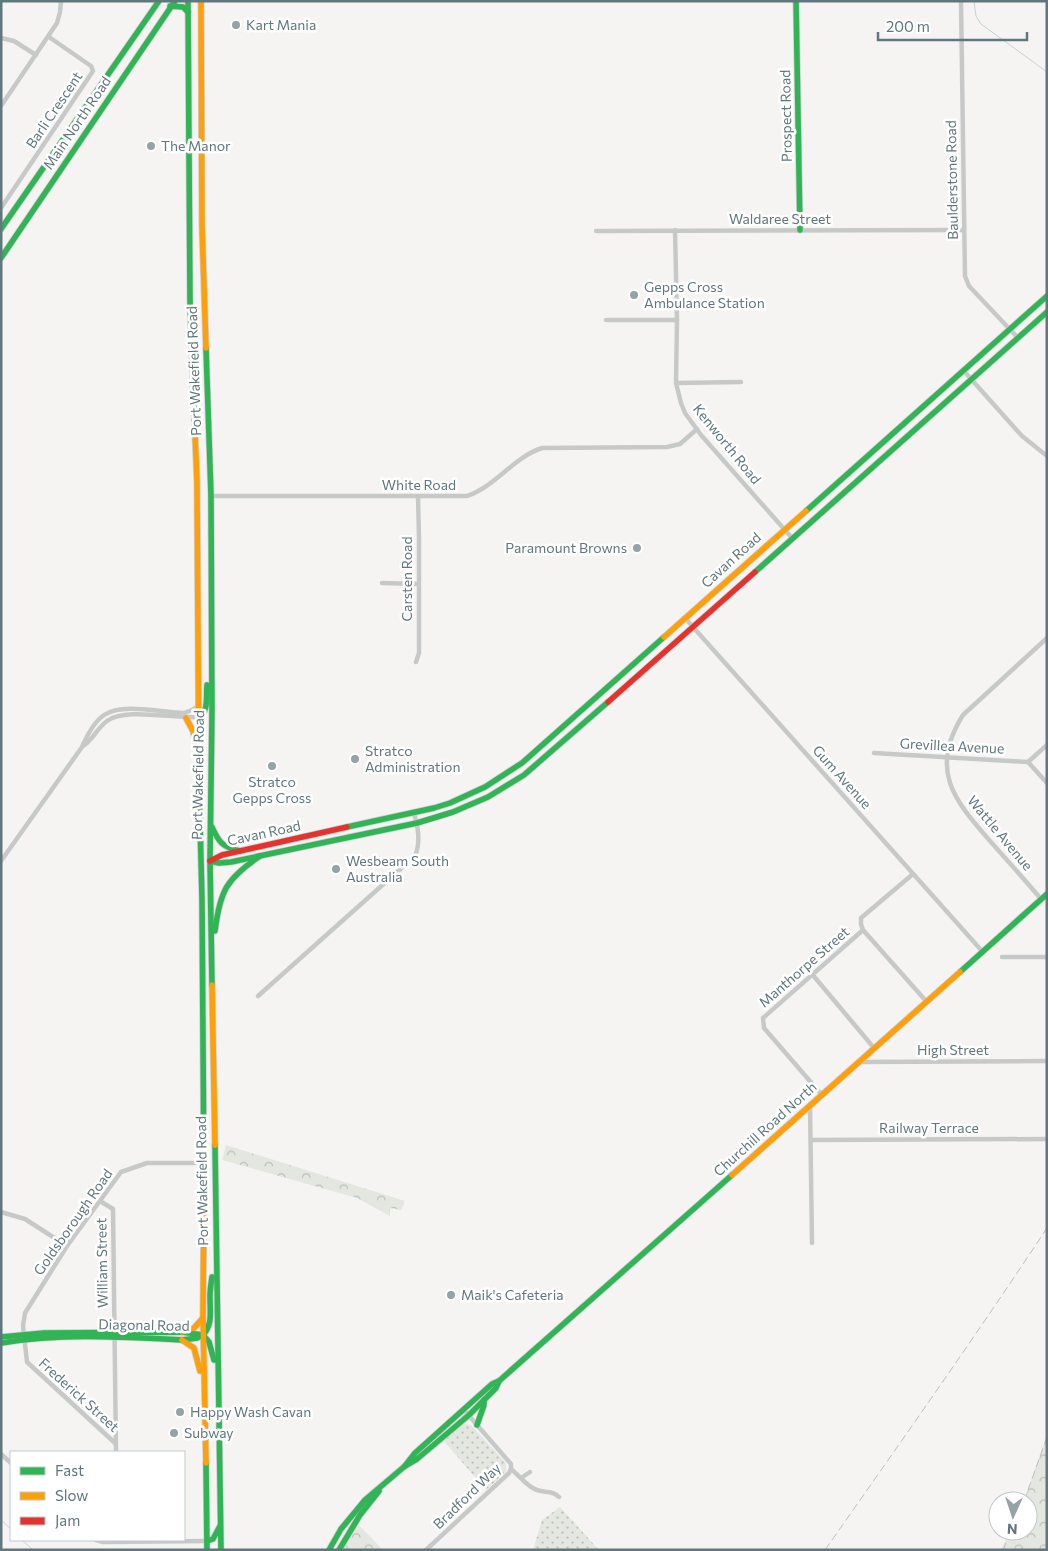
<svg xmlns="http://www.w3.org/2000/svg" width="1048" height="1551" font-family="Commissioner,sans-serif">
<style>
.grass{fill:url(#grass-dots)}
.park{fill:url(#park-crowns)}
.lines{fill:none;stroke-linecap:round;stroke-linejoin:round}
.stream{stroke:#c5d2d2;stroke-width:1}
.fast-casing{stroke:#d0d1d1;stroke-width:7}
.slow-casing{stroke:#d0d1d1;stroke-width:7}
.jam-casing{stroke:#d0d1d1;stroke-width:7}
.street{stroke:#c7c9c9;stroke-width:4.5}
.fast{stroke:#30b455;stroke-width:5.5}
.slow{stroke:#ff9f0a;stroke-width:5.5}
.jam{stroke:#e5322d;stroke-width:5.5}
.rail{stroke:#bdbebf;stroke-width:1;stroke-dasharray:8 4;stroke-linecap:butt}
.poi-dot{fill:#94a3a6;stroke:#fff;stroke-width:2}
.labels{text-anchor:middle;stroke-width:5;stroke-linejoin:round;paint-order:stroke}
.poi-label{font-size:14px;fill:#60777d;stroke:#fff;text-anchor:start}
.street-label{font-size:14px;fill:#60777d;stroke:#fff}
</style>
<defs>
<pattern id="grass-dots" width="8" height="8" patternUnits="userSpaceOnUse" patternTransform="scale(1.25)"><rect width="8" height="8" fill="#e4e6e0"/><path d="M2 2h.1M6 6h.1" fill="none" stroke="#bcbfbb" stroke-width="1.8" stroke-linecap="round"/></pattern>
<pattern id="park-crowns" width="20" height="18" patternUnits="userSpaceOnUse" patternTransform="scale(1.25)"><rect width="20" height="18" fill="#e4e6e0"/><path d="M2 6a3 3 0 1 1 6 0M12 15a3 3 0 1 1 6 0" fill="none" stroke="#bcbfbb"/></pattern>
</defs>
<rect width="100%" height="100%" fill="#f5f4f3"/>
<g class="grass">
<polygon points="464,1424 471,1425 506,1463 506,1471 504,1474 486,1490 443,1440 459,1426"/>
<polygon points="560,1507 599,1550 533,1550 542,1520"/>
</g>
<g class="park">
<polygon points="226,1145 405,1201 401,1210 390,1208 390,1216 357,1198 222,1160"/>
<polygon points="1047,1435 1047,1550 1001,1550 1010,1531 1028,1531 1028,1501 1024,1501"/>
<polygon points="356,1522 383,1550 339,1550"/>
</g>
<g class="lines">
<g class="stream">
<polyline points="974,1 976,16 981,24 1047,72"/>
<polyline points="1,1520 11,1529"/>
<polyline points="22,1540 33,1550"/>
</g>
<g class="fast-casing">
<g id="fast">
<polyline points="188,1 190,301 195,434"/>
<polyline points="796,1 800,230"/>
<polyline points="170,6 183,7 188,12"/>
<polyline points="1,229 159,1"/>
<polyline points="1,258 175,1"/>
<polyline points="206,348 211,496 212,712 210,861 212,985"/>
<polyline points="806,511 1047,296"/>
<polyline points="755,572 1047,312"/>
<path d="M199,717C209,712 206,695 207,685"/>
<polyline points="199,784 202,899 204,1184"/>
<path d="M212,827C219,843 223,847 240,851"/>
<polyline points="347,827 434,808 450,803 485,787 522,763 664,637"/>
<polyline points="210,861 219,863 231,862 417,823 453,812 488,797 524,775 608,702"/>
<path d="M215,931C220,891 226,879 260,856"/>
<polyline points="960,972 1047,894"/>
<polyline points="215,1145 221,1550"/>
<path d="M203,1335C213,1324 210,1311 210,1297C210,1290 211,1284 212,1277"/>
<polyline points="203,1335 209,1342 214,1360"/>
<polyline points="1,1337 44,1333 182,1332 203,1335"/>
<path d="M1,1343C61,1333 121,1337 182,1340L197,1338L203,1335"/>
<polyline points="477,1425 484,1405 484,1400"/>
<polyline points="206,1463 207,1550"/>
<polyline points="405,1466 415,1453 492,1384 499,1381 732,1175"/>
<polyline points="207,1541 213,1539 220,1526"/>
<polyline points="329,1550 341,1529 365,1500 405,1466 417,1459 469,1415 496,1388 499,1381"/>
<polyline points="339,1550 360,1515 379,1491"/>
</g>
</g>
<g class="slow-casing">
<g id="slow">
<polyline points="201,1 202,226 206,348"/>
<polyline points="195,434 197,482 199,784"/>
<polyline points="664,637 806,511"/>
<polyline points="186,718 193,731 195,741"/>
<polyline points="212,985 215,1145"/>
<polyline points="732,1175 960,972"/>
<polyline points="204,1184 203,1316 206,1463"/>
<polyline points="182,1332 194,1328 202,1319"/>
<polyline points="182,1340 194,1348 200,1371"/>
</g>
</g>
<g class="jam-casing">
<g id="jam">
<polyline points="608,702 755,572"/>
<polyline points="210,861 222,855 347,827"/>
</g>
</g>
<g class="street">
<polyline points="961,1 965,276 969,286 1018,338"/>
<polyline points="1,38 14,41 36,55"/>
<polyline points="1,106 57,23 60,12 61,1"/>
<polyline points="1,208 93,71 91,66 49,37"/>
<polyline points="675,230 677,320 676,383 681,403 685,413 701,435 792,538"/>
<polyline points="596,231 964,230"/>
<polyline points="606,320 677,320"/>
<polyline points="963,370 1022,436 1047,456"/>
<polyline points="676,383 741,382"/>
<path d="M211,496H467C496,486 514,457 542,448L667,447L680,444L697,429"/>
<polyline points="382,583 418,584"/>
<polyline points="685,618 982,951"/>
<polyline points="416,662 419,653 419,538 418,496"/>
<polyline points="1047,745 1028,762 1047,783"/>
<path d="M83,746C93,740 97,728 107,721C124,707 175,719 199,717"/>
<polyline points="874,753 1028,762"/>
<path d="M1,861L82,747C87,736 93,723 104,715C123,702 162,713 184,713L192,710L199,705"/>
<polyline points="913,874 861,918 861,924 863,930 926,1001"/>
<path d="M1041,899C1024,879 1007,860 990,841C953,799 929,769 963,715L1047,638"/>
<polyline points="1002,957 1047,957"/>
<polyline points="812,974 874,1048"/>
<path d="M258,996L415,856C421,842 418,827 414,813"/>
<polyline points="859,1062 1047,1061"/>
<polyline points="822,1095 764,1028 763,1018 863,930"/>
<polyline points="810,1105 812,1243"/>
<polyline points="811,1140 1047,1139"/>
<polyline points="100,1201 113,1209 116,1452"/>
<polyline points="1,1212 25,1219 67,1246"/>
<polyline points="115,1443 27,1362 23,1326 25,1313 67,1246 121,1172 147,1163 204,1163"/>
<polyline points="1,1454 11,1463"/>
<path d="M511,1469C519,1475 527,1487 537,1490C546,1493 552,1490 559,1497"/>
<polyline points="521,1478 530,1472"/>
<polyline points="96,1540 103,1542 207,1541"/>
<polyline points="426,1550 509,1473 511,1469 511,1464 464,1410"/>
</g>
<use href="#fast" class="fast"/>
<use href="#slow" class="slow"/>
<use href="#jam" class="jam"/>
<g class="rail">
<polyline points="1024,1501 1047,1437"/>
<path d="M825,1550C900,1443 975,1337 1047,1228"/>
<polyline points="1003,1550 1011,1531"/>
</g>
</g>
<g class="poi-dot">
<circle cx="236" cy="25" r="5"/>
<circle cx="151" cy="146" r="5"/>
<circle cx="634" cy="295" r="5"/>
<circle cx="637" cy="548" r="5"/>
<circle cx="355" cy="759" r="5"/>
<circle cx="272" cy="766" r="5"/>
<circle cx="336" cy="869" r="5"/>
<circle cx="451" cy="1295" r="5"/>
<circle cx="180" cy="1412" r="5"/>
<circle cx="174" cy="1433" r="5"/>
</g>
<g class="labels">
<g class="poi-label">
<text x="246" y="30">Kart Mania</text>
<text x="161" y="151">The Manor</text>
<text x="644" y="292">Gepps Cross<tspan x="644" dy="16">Ambulance Station</tspan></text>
<text x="627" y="553" text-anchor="end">Paramount Browns</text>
<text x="365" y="756">Stratco<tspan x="365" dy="16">Administration</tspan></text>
<text x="272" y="787" text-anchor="middle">Stratco<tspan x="272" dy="16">Gepps Cross</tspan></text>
<text x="346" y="866">Wesbeam South<tspan x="346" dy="16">Australia</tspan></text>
<text x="461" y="1300">Maik's Cafeteria</text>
<text x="190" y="1417">Happy Wash Cavan</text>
<text x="184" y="1438">Subway</text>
</g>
<g class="street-label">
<text transform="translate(54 110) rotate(-56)" y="5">Barli Crescent</text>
<text transform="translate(786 116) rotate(-91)" y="5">Prospect Road</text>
<text transform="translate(77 123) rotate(-56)" y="5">Main North Road</text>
<text transform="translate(952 180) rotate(-91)" y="5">Baulderstone Road</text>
<text x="780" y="224">Waldaree Street</text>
<text transform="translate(194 371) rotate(-92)" y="5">Port Wakefield Road</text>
<text transform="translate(727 444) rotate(51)" y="5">Kenworth Road</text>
<text x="419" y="490">White Road</text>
<text transform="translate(731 560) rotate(-42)" y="5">Cavan Road</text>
<text transform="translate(407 579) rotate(-90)" y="5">Carsten Road</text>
<text transform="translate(952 746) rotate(3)" y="5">Grevillea Avenue</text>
<text transform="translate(198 775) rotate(-89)" y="5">Port Wakefield Road</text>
<text transform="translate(842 777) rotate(48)" y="5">Gum Avenue</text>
<text transform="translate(264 833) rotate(-12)" y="5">Cavan Road</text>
<text transform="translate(1000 833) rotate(50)" y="5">Wattle Avenue</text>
<text transform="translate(804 967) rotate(-41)" y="5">Manthorpe Street</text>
<text x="953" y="1055">High Street</text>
<text x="929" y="1133">Railway Terrace</text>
<text transform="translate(765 1129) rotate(-42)" y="5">Churchill Road North</text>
<text transform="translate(202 1181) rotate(-91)" y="5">Port Wakefield Road</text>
<text transform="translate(73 1222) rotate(-55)" y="5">Goldsborough Road</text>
<text transform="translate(102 1263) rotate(-91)" y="5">William Street</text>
<text transform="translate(144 1325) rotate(1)" y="5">Diagonal Road</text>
<text transform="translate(79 1395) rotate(42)" y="5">Frederick Street</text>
<text transform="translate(467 1496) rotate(-44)" y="5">Bradford Way</text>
</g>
</g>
<rect width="1048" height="1551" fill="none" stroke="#60777d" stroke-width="5"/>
<rect x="10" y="1451" width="175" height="90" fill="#ffffff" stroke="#bfc9cb"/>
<rect x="20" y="1467" width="25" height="8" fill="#30b455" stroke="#bfc9cb"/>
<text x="55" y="1476" font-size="15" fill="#60777d">Fast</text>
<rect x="20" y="1492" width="25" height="8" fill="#ff9f0a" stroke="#bfc9cb"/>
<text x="55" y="1501" font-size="15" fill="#60777d">Slow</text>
<rect x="20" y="1517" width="25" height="8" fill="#e5322d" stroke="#bfc9cb"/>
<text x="55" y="1526" font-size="15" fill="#60777d">Jam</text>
<g transform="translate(1013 1516) rotate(183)"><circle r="24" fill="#ffffff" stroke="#bfc9cb"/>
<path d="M0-4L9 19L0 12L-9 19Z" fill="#94a3a6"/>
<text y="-8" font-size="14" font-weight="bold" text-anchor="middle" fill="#60777d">N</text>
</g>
<path d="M878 32v8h149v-8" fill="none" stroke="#60777d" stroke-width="2.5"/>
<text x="886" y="32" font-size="15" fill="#60777d" stroke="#ffffff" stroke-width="4" paint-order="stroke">200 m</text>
</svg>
